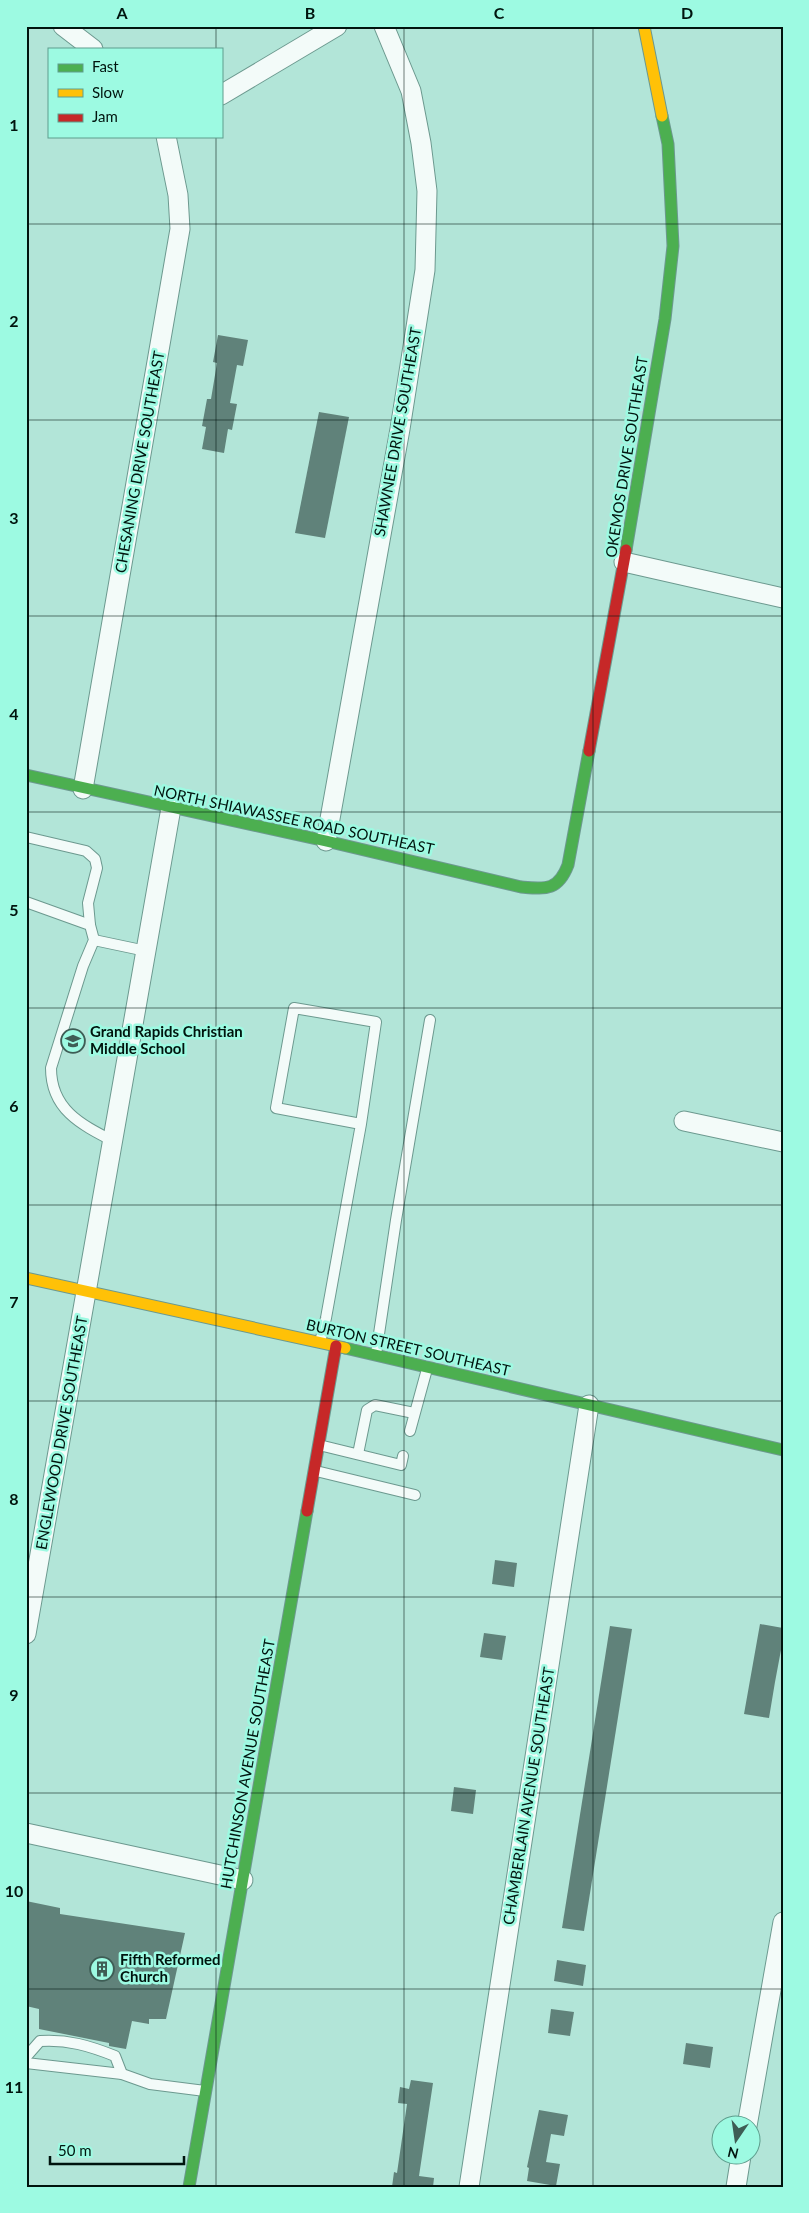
<svg xmlns="http://www.w3.org/2000/svg" width="809" height="2213" font-family="Lato,sans-serif">
<style>
.building{fill:#60827a}
.lines{fill:none;stroke-linecap:round;stroke-linejoin:round}
.lane-casing{stroke:#6c998f;stroke-width:12}
.street-casing{stroke:#6c998f;stroke-width:21}
.fast-casing{stroke:#6c998f;stroke-width:13}
.slow-casing{stroke:#6c998f;stroke-width:13}
.jam-casing{stroke:#6c998f;stroke-width:13}
.lane{stroke:#f3fbf9;stroke-width:10}
.street{stroke:#f3fbf9;stroke-width:19}
.fast{stroke:#4caf50;stroke-width:11}
.slow{stroke:#ffc107;stroke-width:11}
.jam{stroke:#c62828;stroke-width:11}
.grid{fill:none;stroke:#00140e;stroke-width:1;stroke-opacity:0.55}
.labels{text-anchor:middle;stroke-width:5;stroke-linejoin:round;paint-order:stroke}
.street-label{font-size:15px;fill:#00140e;stroke:#9dfae2}
.poi-label{font-size:15px;font-weight:bold;fill:#00140e;stroke:#9dfae2;text-anchor:start}
.neatline{fill:none;stroke:#00140e;stroke-width:2}
.grid-label{font-size:16px;text-anchor:middle;font-weight:bold;fill:#00140e}
</style>
<rect width="100%" height="100%" fill="#b2e5d8"/>
<g class="building">
<polygon points="218,335 248,340 243,366 237,365 230,403 237,404 232,430 228,429 224,453 202,449 206,427 202,426 207,399 211,399 217,363 213,362"/>
<polygon points="319,412 349,417 325,538 295,533"/>
<polygon points="495,1560 517,1563 514,1587 492,1584"/>
<polygon points="760,1624 783,1628 783,1650 781,1650 775,1682 769,1718 744,1714"/>
<polygon points="610,1626 632,1629 584,1931 562,1928"/>
<polygon points="484,1633 506,1636 502,1660 480,1657"/>
<polygon points="454,1787 476,1790 473,1814 451,1811"/>
<polygon points="26,1901 60,1908 60,1914 185,1933 166,2019 149,2019 149,2024 132,2021 126,2049 109,2046 109,2043 39,2029 39,2009 26,2006"/>
<polygon points="557,1960 586,1965 583,1986 554,1981"/>
<polygon points="551,2009 574,2012 570,2036 548,2033"/>
<polygon points="686,2043 713,2047 710,2068 683,2064"/>
<polygon points="411,2080 433,2083 419,2176 434,2178 433,2187 392,2187 394,2172 397,2173 407,2104 398,2103 400,2087 409,2089"/>
<polygon points="539,2110 568,2115 564,2136 551,2134 546,2162 560,2164 556,2186 527,2181 529,2168 527,2167"/>
</g>
<g class="lines">
<g class="lane-casing">
<g id="lane">
<polyline points="26,837 86,851 95,859 97,868 88,903 90,925"/>
<path d="M26,902L90,925L94,940L83,966L51,1068C51,1109 80,1124 113,1141"/>
<polyline points="94,940 146,951"/>
<polyline points="320,1342 326,1318 361,1124 276,1108 294,1008 376,1022 361,1124"/>
<polyline points="376,1354 396,1220 430,1020"/>
<polyline points="410,1431 427,1369"/>
<polyline points="319,1445 401,1465 403,1456"/>
<polyline points="358,1454 367,1410 375,1405 414,1413"/>
<polyline points="316,1471 415,1495"/>
<path d="M26,2057L40,2041C67,2039 90,2046 115,2056L122,2074"/>
<polyline points="26,2063 122,2074 150,2084 205,2091"/>
</g>
</g>
<g class="street-casing">
<g id="street">
<polyline points="63,26 93,49"/>
<polyline points="221,95 337,26"/>
<polyline points="624,562 783,598"/>
<polyline points="83,789 180,229 178,195 166,136"/>
<polyline points="326,841 400,429 425,270 427,191 421,143 411,91 384,26"/>
<polyline points="684,1121 783,1142"/>
<polyline points="26,1634 171,808"/>
<polyline points="26,1833 243,1880"/>
<polyline points="747,2126 783,1922"/>
<polyline points="469,2187 589,1405"/>
<polyline points="736,2187 741,2156"/>
</g>
</g>
<g class="fast-casing">
<g id="fast">
<polyline points="626,550 665,319 673,246 668,144 662,116"/>
<path d="M26,775L326,841L521,887C546,889 558,891 568,865L589,751"/>
<polyline points="345,1348 783,1450"/>
<polyline points="189,2187 307,1511"/>
</g>
</g>
<g class="slow-casing">
<g id="slow">
<polyline points="644,26 662,116"/>
<polyline points="26,1278 345,1348"/>
</g>
</g>
<g class="jam-casing">
<g id="jam">
<polyline points="589,751 626,550"/>
<polyline points="307,1511 336,1346"/>
</g>
</g>
<use href="#lane" class="lane"/>
<use href="#street" class="street"/>
<use href="#fast" class="fast"/>
<use href="#slow" class="slow"/>
<use href="#jam" class="jam"/>
</g>
<path class="grid" d="M216,26V49M404,26V2187M593,26V2187M216,136V2187M26,224H783M26,420H783M26,616H783M26,812H783M26,1008H783M26,1205H783M26,1401H783M26,1597H783M26,1793H783M26,1989H783"/>
<defs>
<g id="school-ring" transform="scale(1.25)"><circle r="9.5" fill="#9dfae2" stroke="#3e5d55" stroke-width="1.5"/><path d="M0-5L7-2L0 1L-7-2ZM-4 1L0 2.5L4 1V4Q0 6-4 4Z" fill="#3e5d55"/></g>
<g id="building-ring" transform="scale(1.25)"><circle r="9.5" fill="#9dfae2" stroke="#3e5d55" stroke-width="1.5"/><path d="M-4-6H4V6H1V3H-1V6H-4ZM-2.5-4.3h1.7v1.8h-1.7ZM.8-4.3h1.7v1.8H.8ZM-2.5-1h1.7V.8h-1.7ZM.8-1h1.7V.8H.8Z" fill="#3e5d55"/></g>
</defs>
<g fill-rule="evenodd">
<use href="#school-ring" x="73" y="1041"/>
<use href="#building-ring" x="102" y="1969"/>
</g>
<g class="labels">
<g class="street-label">
<text transform="translate(398 432) rotate(-80)" y="5">SHAWNEE DRIVE SOUTHEAST</text>
<text transform="translate(627 457) rotate(-81)" y="5">OKEMOS DRIVE SOUTHEAST</text>
<text transform="translate(140 462) rotate(-80)" y="5">CHESANING DRIVE SOUTHEAST</text>
<text transform="translate(294 820) rotate(12)" y="5">NORTH SHIAWASSEE ROAD SOUTHEAST</text>
<text transform="translate(408 1348) rotate(13)" y="5">BURTON STREET SOUTHEAST</text>
<text transform="translate(62 1433) rotate(-80)" y="5">ENGLEWOOD DRIVE SOUTHEAST</text>
<text transform="translate(248 1764) rotate(-80)" y="5">HUTCHINSON AVENUE SOUTHEAST</text>
<text transform="translate(529 1796) rotate(-81)" y="5">CHAMBERLAIN AVENUE SOUTHEAST</text>
</g>
<g class="poi-label">
<text x="90" y="1037">Grand Rapids Christian<tspan x="90" dy="17">Middle School</tspan></text>
<text x="120" y="1965">Fifth Reformed<tspan x="120" dy="17">Church</tspan></text>
</g>
</g>
<rect width="809" height="2213" fill="none" stroke="#9dfae2" stroke-width="55"/>
<rect x="48" y="48" width="175" height="90" fill="#9dfae2" stroke="#5e9e8d"/>
<rect x="58" y="64" width="25" height="8" fill="#4caf50" stroke="#5e9e8d"/>
<text x="92" y="72" font-size="15" fill="#00140e">Fast</text>
<rect x="58" y="89" width="25" height="8" fill="#ffc107" stroke="#5e9e8d"/>
<text x="92" y="98" font-size="15" fill="#00140e">Slow</text>
<rect x="58" y="114" width="25" height="8" fill="#c62828" stroke="#5e9e8d"/>
<text x="92" y="122" font-size="15" fill="#00140e">Jam</text>
<g transform="translate(736 2140) rotate(193)"><circle r="24" fill="#9dfae2" stroke="#5e9e8d"/>
<path d="M0-4L9 19L0 12L-9 19Z" fill="#3e5d55"/>
<text y="-8" font-size="14" font-weight="bold" text-anchor="middle" fill="#00140e">N</text>
</g>
<path d="M50 2156v8h134v-8" fill="none" stroke="#00140e" stroke-width="2.5"/>
<text x="58" y="2156" font-size="15" fill="#00140e" stroke="#9dfae2" stroke-width="4" paint-order="stroke">50 m</text>
<rect x="28" y="28" width="754" height="2158" class="neatline"/>
<g class="grid-label">
<text x="122" y="19">A</text>
<text x="310" y="19">B</text>
<text x="499" y="19">C</text>
<text x="687" y="19">D</text>
<text x="14" y="131">1</text>
<text x="14" y="327">2</text>
<text x="14" y="524">3</text>
<text x="14" y="720">4</text>
<text x="14" y="916">5</text>
<text x="14" y="1112">6</text>
<text x="14" y="1308">7</text>
<text x="14" y="1505">8</text>
<text x="14" y="1701">9</text>
<text x="14" y="1897">10</text>
<text x="14" y="2093">11</text>
</g>
</svg>
